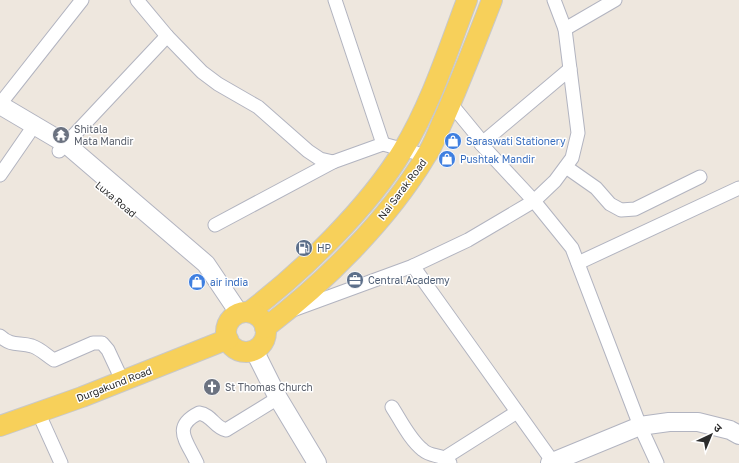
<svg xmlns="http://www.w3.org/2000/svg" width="739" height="463" font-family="'Golos Text','Noto Sans Devanagari',sans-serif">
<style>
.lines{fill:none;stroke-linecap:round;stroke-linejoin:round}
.street-casing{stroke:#b2b4c0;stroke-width:15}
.secondary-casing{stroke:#b2b4c0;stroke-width:20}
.primary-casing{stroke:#c8c8c8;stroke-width:22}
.street{stroke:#fff;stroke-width:13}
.secondary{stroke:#fff;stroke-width:18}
.primary{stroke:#f7d05a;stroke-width:20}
.labels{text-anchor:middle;stroke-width:3;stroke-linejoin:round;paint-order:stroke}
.worship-label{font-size:10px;fill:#5b616d;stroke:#fff;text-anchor:start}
.shop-label{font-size:10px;fill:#366cbe;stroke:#fff;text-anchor:start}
.street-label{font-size:10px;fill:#2c2c2c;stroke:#fff}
.service-label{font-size:10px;fill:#4e5e75;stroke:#fff;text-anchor:start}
</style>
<rect width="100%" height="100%" fill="#eee7de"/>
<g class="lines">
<g class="street-casing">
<g id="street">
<polyline points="137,0 167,36 202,72 218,84 258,107 308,151 320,159 333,162 383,144 427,156"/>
<polyline points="335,0 383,144"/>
<polyline points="565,29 615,0"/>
<polyline points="0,104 82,0"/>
<polyline points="451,104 479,138 481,144 534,201 572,248 640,426 657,463"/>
<polyline points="481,144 570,69"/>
<polyline points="59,151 167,36"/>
<polyline points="566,167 596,188 610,204 621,210 635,209 700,177"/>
<polyline points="0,175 29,133"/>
<polyline points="215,225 333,162"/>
<polyline points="578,263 739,188"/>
<polyline points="413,266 553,462"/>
<polyline points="293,310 413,266 468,240 534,201 555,181 572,158 578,133 565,29 554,0"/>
<path d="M0,336C12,347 19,342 32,346C41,349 47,356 54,360L93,343H102L108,350L122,380"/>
<path d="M392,407C401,421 410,440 423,450C432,458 442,453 450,463"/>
<polyline points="38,412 61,463"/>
<polyline points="446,457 517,412"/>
<path d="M197,463C187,441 171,427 199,413C212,415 214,427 226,430L278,398"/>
</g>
</g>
<g class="secondary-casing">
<g id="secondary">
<polyline points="0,105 66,144 206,264 239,313"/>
<polyline points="254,350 278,398 317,463"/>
<polyline points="550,463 640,426 669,422 698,422 730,430 739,435"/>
</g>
</g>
<g class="primary-casing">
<g id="primary">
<path d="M249,312C302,272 369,207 403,150C431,104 448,50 467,0"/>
<circle cx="246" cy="332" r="20"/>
<path d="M265,328C324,283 388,220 426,156C433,146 437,134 442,123C460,83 476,41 492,0"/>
<polyline points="0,426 82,397 228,339"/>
</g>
</g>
<use href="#street" class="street"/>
<use href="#secondary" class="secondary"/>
<use href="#primary" class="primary"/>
</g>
<defs>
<g id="temple-disc" transform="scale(0.9)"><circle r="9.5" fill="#6b7280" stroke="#fff"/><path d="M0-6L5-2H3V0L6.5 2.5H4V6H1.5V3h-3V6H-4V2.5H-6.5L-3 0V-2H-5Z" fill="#fff"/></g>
<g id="shop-disc" transform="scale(0.9)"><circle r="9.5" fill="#3f7fe0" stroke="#fff"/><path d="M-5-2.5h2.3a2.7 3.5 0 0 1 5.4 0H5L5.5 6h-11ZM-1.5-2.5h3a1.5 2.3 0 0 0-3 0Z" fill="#fff"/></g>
<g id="fuel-disc" transform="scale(0.9)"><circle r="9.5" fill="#5c6f8a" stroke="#fff"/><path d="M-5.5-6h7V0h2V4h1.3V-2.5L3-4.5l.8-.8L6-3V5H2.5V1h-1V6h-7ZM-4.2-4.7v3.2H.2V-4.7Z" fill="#fff"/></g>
<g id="office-disc" transform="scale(0.9)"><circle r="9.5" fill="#5c6f8a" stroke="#fff"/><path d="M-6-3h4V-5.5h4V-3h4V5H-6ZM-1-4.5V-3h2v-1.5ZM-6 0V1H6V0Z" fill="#fff"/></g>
<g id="church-disc" transform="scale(0.9)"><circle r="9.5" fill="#6b7280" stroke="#fff"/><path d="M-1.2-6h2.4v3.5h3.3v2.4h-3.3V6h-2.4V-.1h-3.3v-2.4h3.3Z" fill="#fff"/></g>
</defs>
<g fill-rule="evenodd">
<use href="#temple-disc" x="61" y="135"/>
<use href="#shop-disc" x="453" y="141"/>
<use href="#shop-disc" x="447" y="159"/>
<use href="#fuel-disc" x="304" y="248"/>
<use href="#office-disc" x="355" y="280"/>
<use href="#shop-disc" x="197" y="282"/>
<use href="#church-disc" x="212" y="387"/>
</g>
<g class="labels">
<g class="worship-label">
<text x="74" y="133">Shitala<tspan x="74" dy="12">Mata Mandir</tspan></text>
<text x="225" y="391">St Thomas Church</text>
</g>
<g class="shop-label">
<text x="466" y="145">Saraswati Stationery</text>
<text x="460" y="163">Pushtak Mandir</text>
<text x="210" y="286">air india</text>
</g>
<g class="street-label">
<text transform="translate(402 189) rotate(-53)" y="4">Nai Sarak Road</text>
<text transform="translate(116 199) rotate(40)" y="4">Luxa Road</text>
<text transform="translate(114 384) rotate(-21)" y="4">Durgakund Road</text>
</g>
<g class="service-label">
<text x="317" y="252">HP</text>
<text x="368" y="284">Central Academy</text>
</g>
</g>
<g transform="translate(711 435) rotate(44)" stroke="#ffffff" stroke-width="3" paint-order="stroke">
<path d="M0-3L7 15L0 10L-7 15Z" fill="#2c2c2c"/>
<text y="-6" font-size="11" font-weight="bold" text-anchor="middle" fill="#2c2c2c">उ</text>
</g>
</svg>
